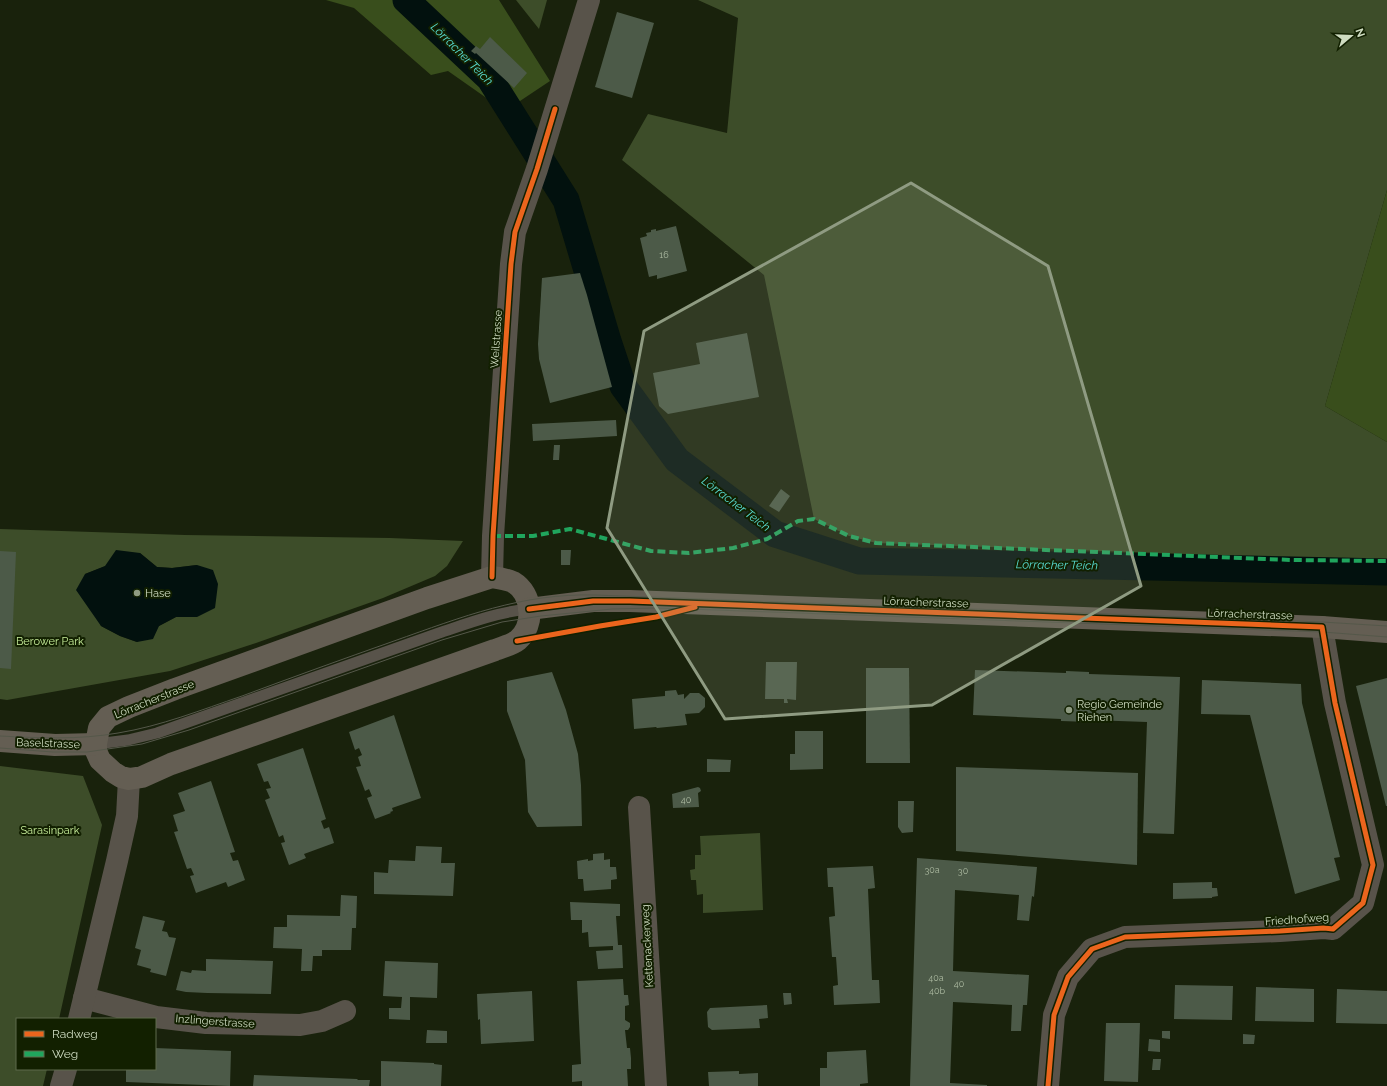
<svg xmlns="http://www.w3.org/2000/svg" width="1387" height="1086" font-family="Raleway,sans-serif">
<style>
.green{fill:#3d4d29;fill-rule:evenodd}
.forest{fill:#394e1c}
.water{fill:#02110e}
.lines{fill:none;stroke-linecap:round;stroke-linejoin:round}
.canal{stroke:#02110e;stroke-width:27}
.building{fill:#4c5a48}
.service{stroke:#58534a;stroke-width:11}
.minor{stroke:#58534a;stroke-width:22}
.tertiary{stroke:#58534a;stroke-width:22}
.secondary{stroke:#645e53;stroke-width:22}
.tram{stroke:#55584a;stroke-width:1}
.quiet{stroke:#20a55d;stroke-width:4;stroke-dasharray:8 4;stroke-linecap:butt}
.cycleway-casing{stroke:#122000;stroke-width:8}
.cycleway{stroke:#eb651d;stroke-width:5}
.marked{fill:#8f9b82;fill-opacity:0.2;stroke:#8f9b82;stroke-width:3;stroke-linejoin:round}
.poi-dot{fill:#8f9b82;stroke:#122000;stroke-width:1.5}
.labels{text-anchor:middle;stroke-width:4;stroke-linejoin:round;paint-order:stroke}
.number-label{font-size:9px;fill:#aebca3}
.street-label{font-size:11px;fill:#cfdcc1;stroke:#122000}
.poi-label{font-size:11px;fill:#cfdcc1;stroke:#122000;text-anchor:start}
.park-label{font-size:11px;fill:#c7ed9a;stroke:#122000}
.water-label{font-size:12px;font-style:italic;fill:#58dbd1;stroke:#122000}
</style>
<rect width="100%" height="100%" fill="#19220c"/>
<g class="green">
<polygon points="516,0 547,0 539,29"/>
<polygon points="698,0 1387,0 1387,190 1325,406 1387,442 1387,561 876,543 849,536 814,519 764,275 622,160 648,114 727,133 738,18"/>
<path d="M0,529L185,535L390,538L463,541L447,566L435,576L383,598L256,643L170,671L7,700L0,699ZM140,553L157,567L172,568L197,565V617H176L159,626L137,642L120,636L101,626L85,574Z"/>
<polygon points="0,766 83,776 102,825 59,1019 17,1019 17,1069 47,1069 43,1086 0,1086"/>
<polygon points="760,833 763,910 703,913 703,894 697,895 696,880 691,880 690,870 695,869 695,855 701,855 700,836"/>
</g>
<g class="forest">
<polygon points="326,0 499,0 550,81 505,111 448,71 431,75 354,8"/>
<polygon points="1387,190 1387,442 1325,406"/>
</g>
<polygon class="water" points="116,550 140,553 157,567 172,568 197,565 213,570 218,584 215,608 197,617 176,617 159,626 153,639 137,642 120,636 101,626 76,590 85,574 105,566"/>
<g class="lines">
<polyline class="canal" points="406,0 490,79 566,200 608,341 623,386 677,460 775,534 859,561 1387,572"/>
</g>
<g class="building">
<polygon points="617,12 654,23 632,98 595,87"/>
<polygon points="490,37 527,73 514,88 476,53 475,54 471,51 476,46 480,49"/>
<polygon points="676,226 687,271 657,279 657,275 649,277 640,238 647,236 646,233 651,232 651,230 656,229 656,231"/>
<polygon points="580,273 587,295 612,387 550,403 539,359 538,344 542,278"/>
<polygon points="747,333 759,397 668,414 659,406 653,373 700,364 696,343"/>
<polygon points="616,420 617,436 533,441 532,424"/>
<polygon points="554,445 560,445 559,460 553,460"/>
<polygon points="781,489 790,496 779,512 769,506"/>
<polygon points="561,550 571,550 570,565 561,565"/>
<polygon points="0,551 16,552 11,669 0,668"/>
<polygon points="766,662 797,662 796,700 787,699 788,703 784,703 784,699 765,699"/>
<polygon points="866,668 909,668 910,763 866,763"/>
<polygon points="975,670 1066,673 1066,671 1089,672 1089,674 1180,677 1174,834 1143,833 1147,722 1090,720 1090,722 1061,721 1061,719 973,715"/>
<polygon points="552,672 566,710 578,754 581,785 582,826 537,827 528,812 525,760 507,711 507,681"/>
<polygon points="1387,678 1387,806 1386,806 1356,686"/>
<polygon points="1202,680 1301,684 1302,703 1340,857 1334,858 1340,880 1295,894 1250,715 1201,714"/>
<polygon points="676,690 678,695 684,694 684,699 690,693 699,693 705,698 705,707 699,713 685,714 687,725 657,728 656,727 634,729 632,699 665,696 665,691"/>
<polygon points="394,715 421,798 392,808 393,811 390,812 391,813 375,819 367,798 372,796 369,789 365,791 356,767 361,766 358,757 362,755 359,748 355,750 349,732"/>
<polygon points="795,731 823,731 823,769 790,770 790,754 795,754"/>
<polygon points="303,748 326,819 321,821 324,829 329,827 334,843 304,854 306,858 289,865 281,843 285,842 283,835 279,837 265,800 270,798 266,789 271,788 268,781 264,782 257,764"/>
<polygon points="707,759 731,760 730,772 707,772"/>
<polygon points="956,767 1138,773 1137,865 956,851"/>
<polygon points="211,781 235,852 230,853 233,861 238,860 245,880 228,887 226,882 196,893 190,876 194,875 191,868 187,869 174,832 178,831 173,815 185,811 178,793"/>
<polygon points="698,787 700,788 701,791 698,793 699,807 673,808 672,794"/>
<polygon points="898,801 914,801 913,832 902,833 898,827"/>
<polygon points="416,846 442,847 441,863 455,863 453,896 374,894 374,872 388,873 389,860 415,861"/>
<polygon points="604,853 604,860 610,859 610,867 616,867 617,879 611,880 611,889 584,891 583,879 578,879 577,861 588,859 588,861 593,860 593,854"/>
<polygon points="917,858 1037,867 1034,897 1032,896 1029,921 1017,920 1019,895 955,890 953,971 1029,975 1027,1005 1023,1005 1021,1031 1011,1031 1012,1005 953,1002 950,1083 987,1085 987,1086 910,1086"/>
<polygon points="873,866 875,888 868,889 872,980 879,980 880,1003 834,1005 833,986 838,985 836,957 832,957 829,917 835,916 833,887 828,887 827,868"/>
<polygon points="1212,882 1212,888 1217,888 1218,896 1212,897 1212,898 1173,899 1173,883"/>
<polygon points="341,895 357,896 356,928 352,928 351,950 322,950 322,956 313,956 312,971 301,971 302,949 273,948 274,927 287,927 287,915 340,916"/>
<polygon points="570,902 620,904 620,916 616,916 618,945 622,945 623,968 598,969 596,951 613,950 613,946 589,947 588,932 582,933 582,920 571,920"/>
<polygon points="143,916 165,921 162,931 167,932 169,937 176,938 166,976 150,972 151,969 137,965 141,950 135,948"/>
<polygon points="206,959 273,961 271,994 207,993 186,992 176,990 181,971 191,973 192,970 206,971"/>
<polygon points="385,961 438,963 437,998 410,997 410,1020 389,1019 389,1008 401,1008 402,997 383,996"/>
<polygon points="623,979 624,995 628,995 629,1005 625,1006 625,1020 630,1023 630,1027 628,1030 625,1030 627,1048 630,1048 631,1058 631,1069 627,1069 628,1086 582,1086 582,1081 572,1082 572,1065 581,1064 577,981"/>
<polygon points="1175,985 1233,986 1232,1020 1174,1019"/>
<polygon points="1256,987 1314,989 1314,1022 1255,1021"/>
<polygon points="1337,989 1387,991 1387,1024 1336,1023"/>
<polygon points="532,991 534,1041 481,1044 480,1019 478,1020 477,994"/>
<polygon points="783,993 791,993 792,1004 784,1005"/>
<polygon points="767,1005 768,1018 759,1019 760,1028 712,1030 708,1027 707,1012 710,1008"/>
<polygon points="1106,1023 1140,1023 1138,1082 1104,1081"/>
<polygon points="427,1030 447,1031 447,1043 426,1043"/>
<polygon points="1162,1031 1170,1031 1170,1039 1162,1038"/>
<polygon points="1243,1034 1255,1035 1254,1044 1243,1044"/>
<polygon points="1149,1039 1160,1040 1160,1052 1148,1051"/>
<polygon points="155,1048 231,1051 230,1086 126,1082 126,1069 155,1069"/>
<polygon points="866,1050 868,1083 860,1084 860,1086 820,1086 820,1068 827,1068 827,1052"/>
<polygon points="1153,1059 1161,1059 1160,1070 1152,1070"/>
<polygon points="381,1061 434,1063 434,1064 442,1065 441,1086 381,1086"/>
<polygon points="739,1071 739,1074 758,1073 758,1086 709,1086 708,1072"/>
<polygon points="254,1075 357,1079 358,1080 370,1080 369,1086 253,1086"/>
</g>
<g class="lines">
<path class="service" d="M96,744L128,740L157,733L439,633C469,623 498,612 529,609"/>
<g class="minor">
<polyline points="639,807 656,1086"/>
<polyline points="84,998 156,1017 206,1023 300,1025 322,1021 345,1011"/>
<polyline points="1048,1086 1054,1015 1068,977 1092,949 1125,937 1280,931 1324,928 1333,929 1363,903 1373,865 1335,703 1322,627"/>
</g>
<g class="tertiary">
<polyline points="492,577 493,536 511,264 515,232 537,169 589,0"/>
<polyline points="79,1019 117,861 127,816 129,779"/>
<polyline points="61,1086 66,1069"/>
</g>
<g class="secondary">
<path d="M492,577C499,578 506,579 513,582C533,594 535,625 518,640C512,645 502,647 495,650L171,764L142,777L129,779L121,777L113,772L100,760L96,751V744L99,728L108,717L129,707L175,689L427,598Z"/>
<polyline points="529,609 593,601 630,601 1322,627 1387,632"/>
<polyline points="0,741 55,745 96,744"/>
</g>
<g class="tram">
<path d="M0,736C39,738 79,740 118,733C161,726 201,710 242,696C293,677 343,659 394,641C462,617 522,593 595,595L1322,622L1387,626"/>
<polyline points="0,748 53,752 87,752 142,744 189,730 442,640 502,622 541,616 612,609 655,608 688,609 1323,632 1387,637"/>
</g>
<polyline class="quiet" points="493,536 533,536 570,529 651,551 689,553 733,548 767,539 798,521 814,519 849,536 876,543 1291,560 1387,561"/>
<g class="cycleway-casing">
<g id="cycleway">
<polyline points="492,577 493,536 511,264 515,232 537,169 555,109"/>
<polyline points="529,609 593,601 630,601 1322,627 1335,703 1373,865 1363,903 1333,929 1324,928 1280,931 1125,937 1092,949 1068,977 1054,1015 1048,1086"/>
<polyline points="517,641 600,626 656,617 695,607"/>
</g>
</g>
<use href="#cycleway" class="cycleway"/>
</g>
<path class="marked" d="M911,183L1048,266L1141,586L932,705L725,719L607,528L644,331Z"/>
<g class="poi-dot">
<circle cx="137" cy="593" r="4"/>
<circle cx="1069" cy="710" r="4"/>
</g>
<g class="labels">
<g class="number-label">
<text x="664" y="258">16</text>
<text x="686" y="803">40</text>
<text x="932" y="873">30a</text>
<text x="963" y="874">30</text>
<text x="936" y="981">40a</text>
<text x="959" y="987">40</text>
<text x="937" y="994">40b</text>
</g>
<g class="street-label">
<text transform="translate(496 339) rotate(-86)" y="4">Weilstrasse</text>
<text transform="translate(926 602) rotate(2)" y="4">Lörracherstrasse</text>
<text transform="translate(1250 614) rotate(2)" y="4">Lörracherstrasse</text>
<text transform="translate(154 699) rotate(-22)" y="4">Lörracherstrasse</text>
<text transform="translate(48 743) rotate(2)" y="4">Baselstrasse</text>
<text transform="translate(1297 919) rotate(-4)" y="4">Friedhofweg</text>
<text transform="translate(647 946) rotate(-93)" y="4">Kettenackerweg</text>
<text transform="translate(215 1021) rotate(4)" y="4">Inzlingerstrasse</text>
</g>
<g class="poi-label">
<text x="145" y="597">Hase</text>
<text x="1077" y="708">Regio Gemeinde<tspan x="1077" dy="13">Riehen</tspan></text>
</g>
<g class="park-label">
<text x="50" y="645">Berower Park</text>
<text x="50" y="834">Sarasinpark</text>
</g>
<g class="water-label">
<text transform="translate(462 54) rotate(45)" y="4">Lörracher Teich</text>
<text transform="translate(736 504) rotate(37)" y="4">Lörracher Teich</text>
<text transform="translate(1057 565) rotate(1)" y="4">Lörracher Teich</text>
</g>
</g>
<rect x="16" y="1018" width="140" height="52" fill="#122000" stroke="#5e6b4d"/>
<rect x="24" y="1031" width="20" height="6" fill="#eb651d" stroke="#5e6b4d"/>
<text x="52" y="1038" font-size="12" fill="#cfdcc1">Radweg</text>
<rect x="24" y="1051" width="20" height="6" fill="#20a55d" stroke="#5e6b4d"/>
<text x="52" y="1058" font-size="12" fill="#cfdcc1">Weg</text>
<g transform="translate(1351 36) rotate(71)" stroke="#122000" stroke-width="3" paint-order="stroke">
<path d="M0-3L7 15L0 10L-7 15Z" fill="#cfdcc1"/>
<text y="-6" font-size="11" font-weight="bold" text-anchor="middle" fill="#cfdcc1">N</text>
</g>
</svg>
